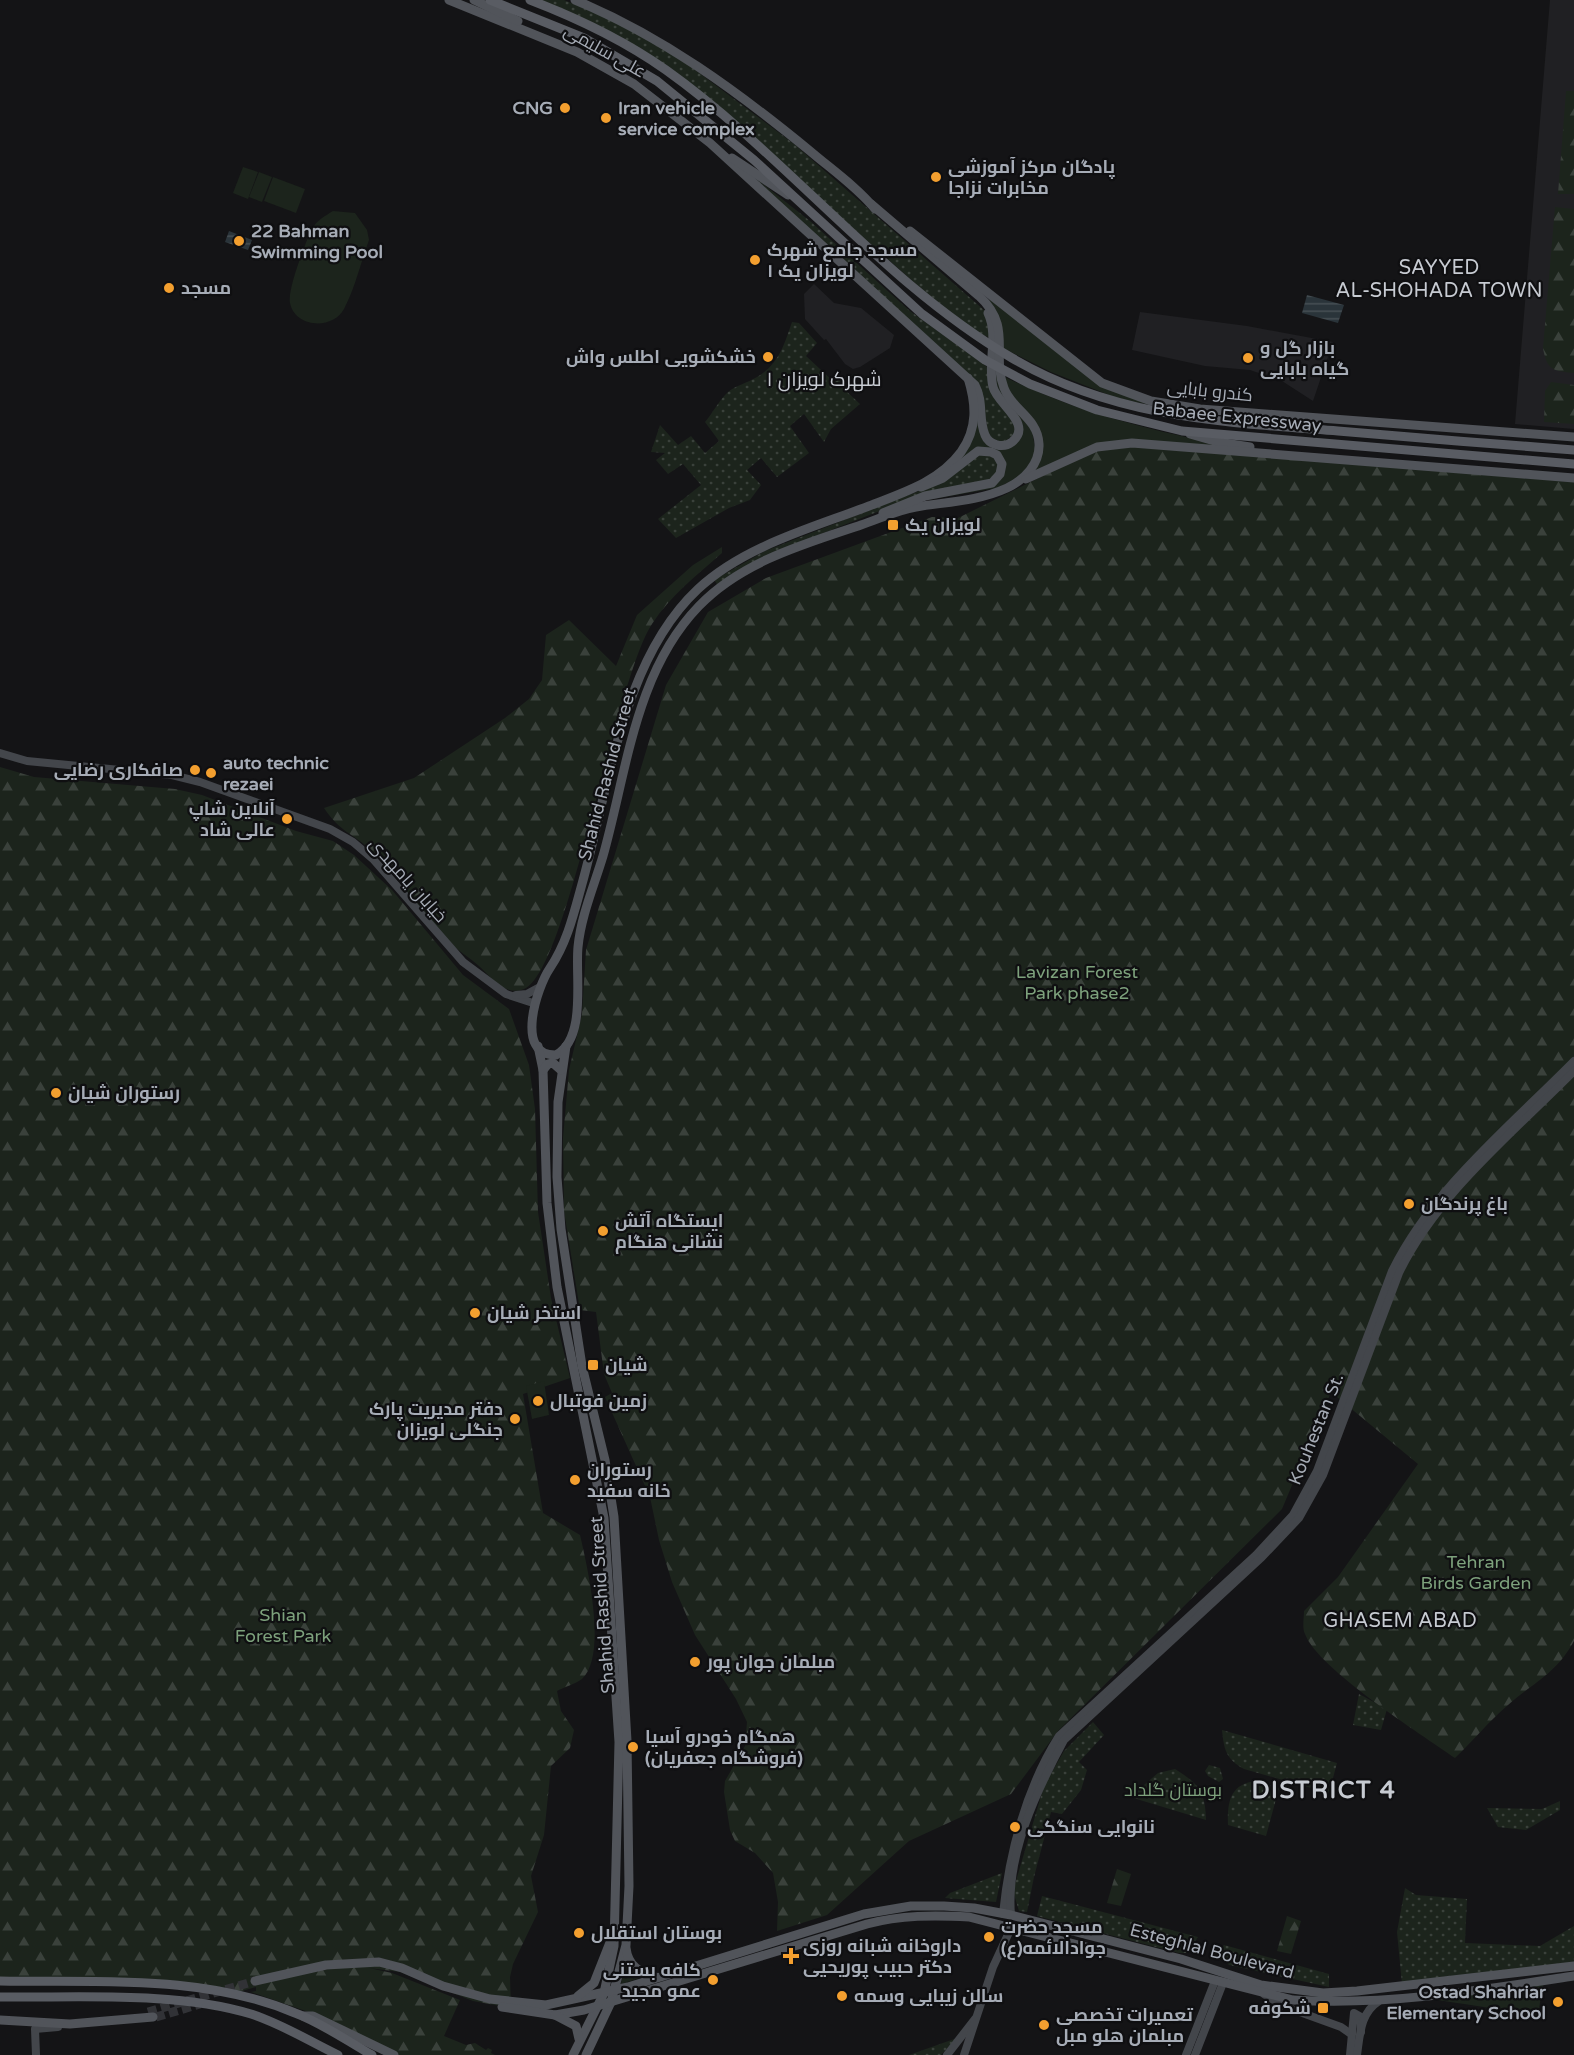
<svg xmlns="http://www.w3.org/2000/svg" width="1574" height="2055" font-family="'Varela Round',Cairo,sans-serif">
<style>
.built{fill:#202023}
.grass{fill:url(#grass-dots)}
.forest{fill:url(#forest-firs)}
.garden{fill:#1c241c}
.water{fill:url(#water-rules)}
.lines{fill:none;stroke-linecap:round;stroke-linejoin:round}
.primary-tunnel{stroke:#313236;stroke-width:9;stroke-dasharray:9 4.5;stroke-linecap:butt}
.secondary{stroke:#43464b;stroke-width:8}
.primary{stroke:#51545a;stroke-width:9}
.trunk{stroke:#595c63;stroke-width:9}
.poi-dot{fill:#f39f2f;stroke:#0f0f11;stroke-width:2}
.labels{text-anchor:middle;stroke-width:4.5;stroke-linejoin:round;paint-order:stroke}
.street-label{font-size:18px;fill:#a6acb6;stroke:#0f0f11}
.poi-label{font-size:18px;font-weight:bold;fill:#a6acb6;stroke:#0f0f11;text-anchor:start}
.park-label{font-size:18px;fill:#7da17c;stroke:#0f0f11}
.neighbourhood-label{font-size:20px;fill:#c7cbd2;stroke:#0f0f11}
.district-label{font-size:24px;font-weight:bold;letter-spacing:1.5px;fill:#c7cbd2;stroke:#0f0f11}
</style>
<defs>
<pattern id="grass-dots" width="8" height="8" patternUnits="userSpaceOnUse" patternTransform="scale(1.5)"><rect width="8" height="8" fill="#1c241c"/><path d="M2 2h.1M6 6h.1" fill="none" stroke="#3a413b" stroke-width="1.8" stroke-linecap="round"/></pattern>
<pattern id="forest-firs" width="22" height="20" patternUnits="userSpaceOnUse" patternTransform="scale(1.5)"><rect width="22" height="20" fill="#1c241c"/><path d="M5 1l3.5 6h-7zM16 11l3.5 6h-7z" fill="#3a413b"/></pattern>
<pattern id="water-rules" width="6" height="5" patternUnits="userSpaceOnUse" patternTransform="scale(1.5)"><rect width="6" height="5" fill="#2a343a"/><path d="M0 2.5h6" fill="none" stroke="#464f54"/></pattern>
</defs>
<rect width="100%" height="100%" fill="#141416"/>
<g class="built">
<polygon points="1550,0 1574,0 1574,429 1515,424"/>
<polygon points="814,284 834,303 861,308 894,335 890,348 860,367 853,369 845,364 826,339 824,340 805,319 804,294"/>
<polygon points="1140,312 1247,326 1333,342 1313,401 1282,381 1250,370 1205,366 1132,350"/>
</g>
<g class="grass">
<polygon points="541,0 564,0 631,28 694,69 794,144 976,303 985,311 991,338 980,334 925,292 687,81"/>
<polygon points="730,158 810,221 910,311 990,369 1013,417 1017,432 1003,443 989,437 981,395"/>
<path d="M792,322L799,323L817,343L806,356L834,382L857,373L844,389L860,404L831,429L824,442L804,414L790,426L809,453L777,477L761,458L747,470L761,485L750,500L729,508L676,538L658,519L701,485L683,464L668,474L656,460L665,453L651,452L660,425L678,445L691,436L705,453L719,441L705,422C712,414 720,399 728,392C737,385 747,383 757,377C779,364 784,345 792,322Z"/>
<polygon points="989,453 999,463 996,478 913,498 790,546 717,584 714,580 765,551 939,483 975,455"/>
<polygon points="1359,1694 1387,1709 1381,1730 1353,1725"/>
<polygon points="1093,1722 1104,1735 1079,1762 1087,1770 1081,1790 1062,1814 1051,1812 1034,1877 1027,1912 1019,1911 1013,1891 1044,1786 1064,1751"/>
<path d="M1222,1730L1337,1763L1329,1793L1244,1769C1226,1759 1224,1750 1222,1730Z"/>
<polygon points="1209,1765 1220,1768 1223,1779 1219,1782 1208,1776 1205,1771"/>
<path d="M1175,1769C1199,1784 1205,1791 1206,1820L1130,1797L1158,1773Z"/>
<path d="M1256,1781L1279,1788L1266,1836L1228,1825C1227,1802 1230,1784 1256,1781Z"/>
<polygon points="1560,1801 1560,1810 1526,1830 1498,1827 1487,1808 1542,1809"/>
<polygon points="1002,1873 996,1902 945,1898 950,1893"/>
<polygon points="1405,1888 1416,1895 1467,1899 1465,1943 1540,1946 1574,1926 1574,1962 1402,1984 1397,1932"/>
<polygon points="1042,1896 1198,1937 1187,1953 1179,1953 1037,1916"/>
<polygon points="1224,1945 1329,1974 1329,1987 1229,1965 1217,1952"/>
<polygon points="957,2038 941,2055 909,2055"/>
</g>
<g class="forest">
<polygon points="1566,91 1574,91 1574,194 1558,194"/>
<path d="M1555,207L1574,209V373C1552,371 1547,370 1543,348Z"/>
<polygon points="1551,382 1574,385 1574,424 1544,422 1545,391"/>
<path d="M1132,446L1574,482V1641C1556,1674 1534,1682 1508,1705C1489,1721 1473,1741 1455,1758C1421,1734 1318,1669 1305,1634C1302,1628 1304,1618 1304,1611L1338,1577L1418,1464L1331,1392L1282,1509L1058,1731L1011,1794L909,1841L827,1915L777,1931L778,1902L773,1873L755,1853L735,1841L730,1830L724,1792L725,1781L745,1746L747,1722L736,1699L695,1635L672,1582L659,1540L650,1497L605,1397L612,1393L604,1374L596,1312L580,1310L564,1211L563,1138L569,1070L582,1014L586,950L666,685L708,612L766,578L932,517L958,518L1093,451Z"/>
<path d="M722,547V553C697,575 670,596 652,624C614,682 568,971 524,989C505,997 491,977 479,966C469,957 457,950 447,940C419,913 400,877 371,850C352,833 340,832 324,808L414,778L505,718L529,699L542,680L546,635L569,620L616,666L637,615L693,565Z"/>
<path d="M0,767L34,777L175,789L202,795L296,831L333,841L354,855L392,890L463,975L509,1009L529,1065L535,1109L538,1212L551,1298L570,1378L523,1394L543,1513L580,1535C587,1565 608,1655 582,1679C575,1684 564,1687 557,1691L561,1711L574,1730L570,1748L551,1766L544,1835L531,1876L538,1912L513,1964L510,1977L511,2008L473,2001L400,1972L369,1968L392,1973L460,2000L444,2036L466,2045L475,2043L486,2050L488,2048L492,2050L491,2053L495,2055H399L320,2016L251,1992L256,1991V1987L231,1994L197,1988L0,1981Z"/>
<polygon points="1117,1869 1131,1874 1121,1906 1107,1903"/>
<polygon points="1287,1916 1301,1921 1291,1954 1277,1951"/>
</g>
<g class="garden">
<polygon points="243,167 258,172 248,199 233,193"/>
<polygon points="259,172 272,177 262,202 249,197"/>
<polygon points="273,177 305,189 296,213 264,201"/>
<path d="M333,211L355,213L367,230L369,240C361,262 355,288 344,309C333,330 295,328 290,303C287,290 306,241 312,229C317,220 325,216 333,211Z"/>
<polygon points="989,298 1094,381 1166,408 1193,415 1114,397 1051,372 1003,348"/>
<polygon points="994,371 999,374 1031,425 1036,453 1023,475 997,488 915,502 990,486 1003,473 989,449 948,470 978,417 992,446 1020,435 999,396"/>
<path d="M1003,376C1076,412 1151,431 1231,446L1117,442L1035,471L1041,447L1009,394Z"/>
<polygon points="544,1381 549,1415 532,1419 526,1386"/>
<polygon points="625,1956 646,1976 621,1984"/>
<polygon points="1543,1985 1538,2015 1430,1999"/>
</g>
<g class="water">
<polygon points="229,231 252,240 248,250 225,242"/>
<polygon points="1307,295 1344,305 1338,323 1302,313"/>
</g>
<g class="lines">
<g class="primary-tunnel">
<polyline points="148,2012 255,1981"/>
<polyline points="156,2017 200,2004"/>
</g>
<g class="secondary">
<polyline points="0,753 27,761 172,775 200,782 330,829 353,842 374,860 463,962 506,994 533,1003"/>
<polyline points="516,995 527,994 538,988"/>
<path d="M1003,1914C1009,1853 1026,1788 1059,1736L1256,1555L1293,1515L1317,1471L1392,1271C1433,1188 1509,1127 1574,1061"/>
<path d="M1011,1915C1006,1855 1036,1792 1064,1740L1262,1557L1299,1518L1323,1475L1399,1273C1438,1193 1512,1134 1574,1071"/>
<polyline points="1264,1994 1283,2006 1341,2027 1351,2034"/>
<polyline points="36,2055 35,2029 58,2027"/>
<polyline points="947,2055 975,2019"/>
<polyline points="964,2055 993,1967 1011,1928"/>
<polyline points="1186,2055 1215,1981"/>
<polyline points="1195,2055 1223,1983"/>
<polyline points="1350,2055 1354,2013 1361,2017 1361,2032"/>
<path d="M1357,2055C1360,2035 1360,2013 1379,2001"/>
</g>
<g class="primary">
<path d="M449,0L577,52L634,84L710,143L975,385C984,402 978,419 985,435C989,445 1003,449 1012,442C1034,424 997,404 993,387C987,363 999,336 988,313"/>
<polyline points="474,0 518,21"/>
<path d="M575,0C662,36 737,91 810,151C831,169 857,187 875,209"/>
<polyline points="732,158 788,195"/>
<path d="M871,204L979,296C1013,327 991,354 1004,388C1012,410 1038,418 1039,444C1040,464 1024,480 1007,488C979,501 946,502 916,507C897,510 879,519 861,525C804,544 741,562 699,606C635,672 627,771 603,856C594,886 581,916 578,947C575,977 587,1038 556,1055C514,1056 537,987 550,968C567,943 574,913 582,884C609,788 622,660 698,589C744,546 812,528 869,506C902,493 939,482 961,452C978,428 976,404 968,378"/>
<polyline points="910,231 1102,383 1151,401 1200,409 1574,437"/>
<polyline points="1190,434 1218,442 1250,447"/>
<polyline points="1026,479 1097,447 1132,443 1574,478"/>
<polyline points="883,513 925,496 992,483 1000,474 1002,464 997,455 991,452 978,451 943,478 921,487"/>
<polyline points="538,1046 543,1070 547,1203 557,1287 604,1518 619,1742 614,1946 604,1993 573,2055"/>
<polyline points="566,1046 558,1102 557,1177 561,1229 582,1366 605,1460 614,1517 627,1741 629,1886 626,1945 611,2002 586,2055"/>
<polyline points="543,1070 548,1064 553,1063 561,1070"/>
<path d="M626,1948C628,1966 640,1973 656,1977"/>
<polyline points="255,1981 326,1965 379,1962 402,1968 443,1986 490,1999 546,2005 628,1987 864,1914 911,1906 944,1906 974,1908 1011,1915 1181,1959 1261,1985 1323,1993 1357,1991 1574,1966"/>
<polyline points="578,1996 594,1983 611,1940"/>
<path d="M502,2007L555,2015L584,2010L867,1924C901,1915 934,1915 969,1917L1293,2000C1386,2006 1482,1990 1574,1976"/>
<polyline points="555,2015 576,2026 579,2039"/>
<polyline points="303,2016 313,2016 394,2055"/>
<polyline points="0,2020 70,2024 153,2017"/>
</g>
<g class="trunk">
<polyline points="490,0 584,38 657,81 754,160 922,314 985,360 1030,384 1097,410 1182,431 1574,464"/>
<path d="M530,0C577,18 625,41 666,70C788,157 882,282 1012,358C1114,418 1223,422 1338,431C1417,438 1495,444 1574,450"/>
<path d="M0,1981C98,1983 203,1974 295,2013C322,2023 347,2041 372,2055"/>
<path d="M0,1997C78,1998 176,1991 251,2014C282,2024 309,2041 338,2055"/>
</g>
</g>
<g class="poi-dot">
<circle cx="565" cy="108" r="6"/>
<circle cx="606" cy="118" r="6"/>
<circle cx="936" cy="177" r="6"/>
<circle cx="239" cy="241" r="6"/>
<circle cx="755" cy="260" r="6"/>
<circle cx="169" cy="288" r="6"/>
<circle cx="768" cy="357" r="6"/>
<circle cx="1248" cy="358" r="6"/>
<rect x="887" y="519" width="12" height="12" rx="3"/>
<circle cx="195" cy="770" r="6"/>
<circle cx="211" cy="773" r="6"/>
<circle cx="287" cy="819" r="6"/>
<circle cx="56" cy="1093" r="6"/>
<circle cx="1409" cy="1204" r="6"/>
<circle cx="603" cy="1231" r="6"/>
<circle cx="475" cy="1313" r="6"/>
<rect x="587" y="1359" width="12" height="12" rx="3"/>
<circle cx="538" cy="1401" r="6"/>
<circle cx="515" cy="1419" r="6"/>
<circle cx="575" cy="1480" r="6"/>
<circle cx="695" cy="1662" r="6"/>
<circle cx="633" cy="1747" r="6"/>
<circle cx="1015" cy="1827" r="6"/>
<circle cx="579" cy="1933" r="6"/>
<circle cx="989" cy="1937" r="6"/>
<path d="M788 1947h6v6h6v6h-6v6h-6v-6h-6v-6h6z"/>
<circle cx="713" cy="1980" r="6"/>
<circle cx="842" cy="1996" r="6"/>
<circle cx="1558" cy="2002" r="6"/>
<rect x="1317" y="2002" width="12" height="12" rx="3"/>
<circle cx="1044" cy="2025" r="6"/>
</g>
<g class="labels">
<g class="street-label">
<text transform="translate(605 51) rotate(29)" y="6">علی سلیمی</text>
<text transform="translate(1210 391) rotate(6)" y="6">کندرو بابایی</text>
<text transform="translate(1237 417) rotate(6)" y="6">Babaee Expressway</text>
<text transform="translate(607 774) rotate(-75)" y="6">Shahid Rashid Street</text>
<text transform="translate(408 880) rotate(48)" y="6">خیابان یامهدی</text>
<text transform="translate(1316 1429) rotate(-68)" y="6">Kouhestan St.</text>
<text transform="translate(602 1605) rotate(-94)" y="6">Shahid Rashid Street</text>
<text transform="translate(1212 1951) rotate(15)" y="6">Esteghlal Boulevard</text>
</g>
<g class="poi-label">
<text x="553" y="114" text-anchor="end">CNG</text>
<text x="618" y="114">Iran vehicle<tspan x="618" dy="21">service complex</tspan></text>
<text x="948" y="173">پادگان مرکز آموزشی<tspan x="948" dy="21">مخابرات نزاجا</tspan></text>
<text x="251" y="237">22 Bahman<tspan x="251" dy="21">Swimming Pool</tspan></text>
<text x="767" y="256">مسجد جامع شهرک<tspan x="767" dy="21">لویزان یک ۱</tspan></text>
<text x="181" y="294">مسجد</text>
<text x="1260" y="354">بازار گل و<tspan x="1260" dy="21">گیاه بابایی</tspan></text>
<text x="756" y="363" text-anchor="end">خشکشویی اطلس واش</text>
<text x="905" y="531">لویزان یک</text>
<text x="223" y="769">auto technic<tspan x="223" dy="21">rezaei</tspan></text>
<text x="183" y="776" text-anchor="end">صافکاری رضایی</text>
<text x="275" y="815" text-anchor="end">آنلاین شاپ<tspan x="275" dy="21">عالی شاد</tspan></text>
<text x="68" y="1099">رستوران شیان</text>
<text x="1421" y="1210">باغ پرندگان</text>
<text x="615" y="1227">ایستگاه آتش<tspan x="615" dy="21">نشانی هنگام</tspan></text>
<text x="487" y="1319">استخر شیان</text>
<text x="605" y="1371">شیان</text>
<text x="550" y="1407">زمین فوتبال</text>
<text x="503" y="1415" text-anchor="end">دفتر مدیریت پارک<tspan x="503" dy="21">جنگلی لویزان</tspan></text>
<text x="587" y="1476">رستوران<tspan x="587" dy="21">خانه سفید</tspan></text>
<text x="707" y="1668">مبلمان جوان پور</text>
<text x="645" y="1743">همگام خودرو آسیا<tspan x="645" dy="21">(فروشگاه جعفریان)</tspan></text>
<text x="1027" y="1833">نانوایی سنگکی</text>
<text x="1001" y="1933">مسجد حضرت<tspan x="1001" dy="21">جوادالائمه(ع)</tspan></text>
<text x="591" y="1939">بوستان استقلال</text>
<text x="803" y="1952">داروخانه شبانه روزی<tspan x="803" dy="21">دکتر حبیب پوریحیی</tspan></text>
<text x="701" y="1976" text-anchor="end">کافه بستنی<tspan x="701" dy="21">عمو مجید</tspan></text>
<text x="1546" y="1998" text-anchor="end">Ostad Shahriar<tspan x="1546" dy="21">Elementary School</tspan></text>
<text x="854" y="2002">سالن زیبایی وسمه</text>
<text x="1311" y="2014" text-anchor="end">شکوفه</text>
<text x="1056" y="2021">تعمیرات تخصصی<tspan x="1056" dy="21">مبلمان هلو مبل</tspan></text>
</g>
<g class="park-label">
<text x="1077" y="978">Lavizan Forest<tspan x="1077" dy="21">Park phase2</tspan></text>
<text x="1476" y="1568">Tehran<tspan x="1476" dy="21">Birds Garden</tspan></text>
<text x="283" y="1621">Shian<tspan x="283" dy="21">Forest Park</tspan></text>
<text x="1173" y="1796">بوستان گلداد</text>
</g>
<g class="neighbourhood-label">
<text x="1439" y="274">SAYYED<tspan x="1439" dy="23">AL-SHOHADA TOWN</tspan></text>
<text x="824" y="386">شهرک لویزان ۱</text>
<text x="1400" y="1627">GHASEM ABAD</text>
</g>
<g class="district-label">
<text x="1324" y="1798">DISTRICT 4</text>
</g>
</g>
</svg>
